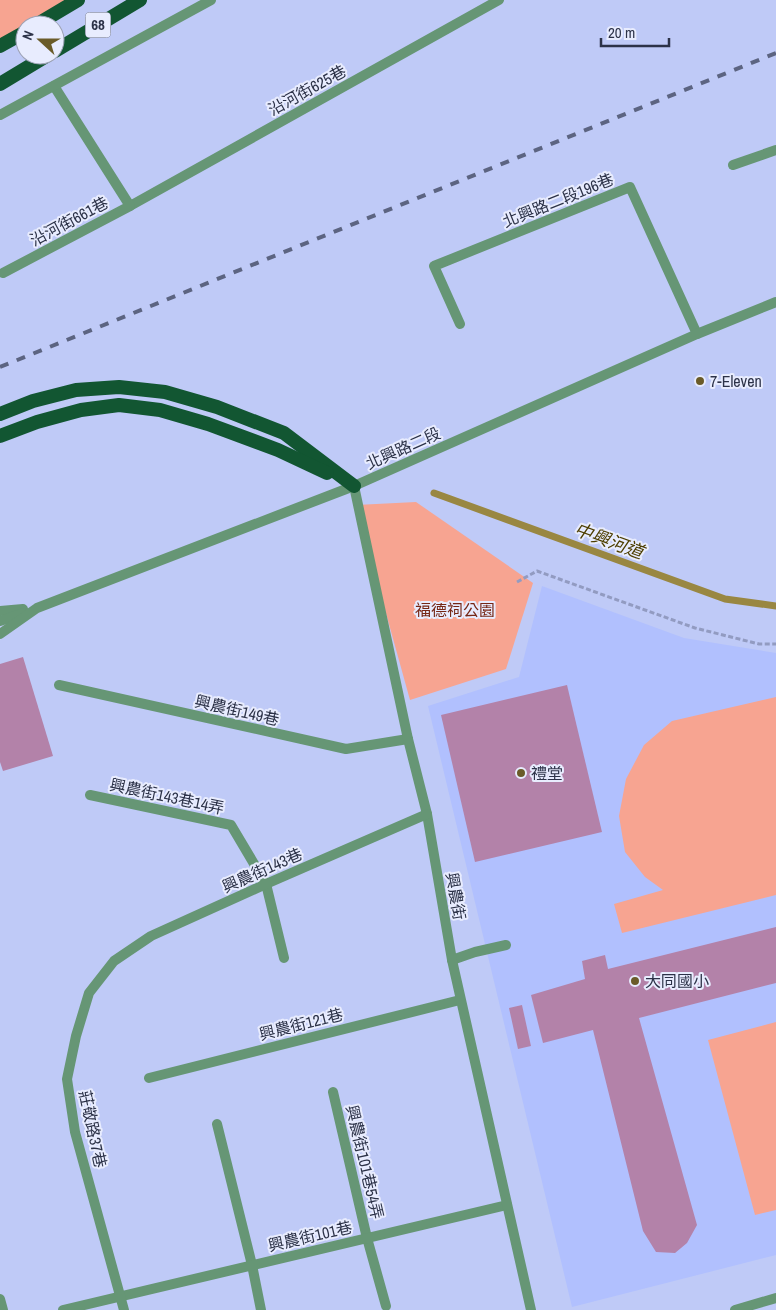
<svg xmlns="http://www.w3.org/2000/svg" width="776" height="1310" font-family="'Archivo Narrow','Noto Sans TC',sans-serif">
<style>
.built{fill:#b1c0fe}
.green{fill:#f7a491}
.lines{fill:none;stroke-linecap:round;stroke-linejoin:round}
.stream{stroke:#998742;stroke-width:7}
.building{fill:#b382a9}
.path{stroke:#929bc1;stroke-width:3;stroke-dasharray:5 2.5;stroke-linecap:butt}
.service{stroke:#669675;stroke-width:10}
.minor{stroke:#669675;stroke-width:10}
.tertiary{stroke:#669675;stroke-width:10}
.trunk{stroke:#125632;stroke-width:14}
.rail{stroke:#5c6481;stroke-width:4;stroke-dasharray:9 9;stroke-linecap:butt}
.poi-dot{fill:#6a5b29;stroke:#e8ecfe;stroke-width:2}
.labels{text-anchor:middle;stroke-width:4;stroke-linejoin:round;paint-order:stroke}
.shield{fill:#e8ecfe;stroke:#646a7f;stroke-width:1}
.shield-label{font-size:15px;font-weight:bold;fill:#2c3248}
.street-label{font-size:16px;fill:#2c3248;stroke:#e8ecfe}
.poi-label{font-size:16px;fill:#2c3248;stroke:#e8ecfe;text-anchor:start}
.park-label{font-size:16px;fill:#762716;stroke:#e8ecfe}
.water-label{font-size:18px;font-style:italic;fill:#4d3e00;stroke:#e8ecfe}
</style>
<rect width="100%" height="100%" fill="#bfcaf7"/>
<polygon class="built" points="542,586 684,638 776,653 776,1255 572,1307 428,706 519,677"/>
<g class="green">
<polygon points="0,0 85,0 35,25 25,25 25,30 0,42"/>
<polygon points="416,502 533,583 506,669 410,700 356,505"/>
<polygon points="776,697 776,895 622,933 614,904 663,890 645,877 625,852 619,816 626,779 644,745 672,721"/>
<polygon points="776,1022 776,1210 755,1215 708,1040"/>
</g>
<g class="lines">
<polyline class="stream" points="434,493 725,599 776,606"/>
</g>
<g class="building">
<polygon points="23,657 53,756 3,771 0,762 0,664"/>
<polygon points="567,685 602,832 475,862 441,715"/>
<polygon points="776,927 776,983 639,1018 697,1225 687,1243 675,1253 656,1252 643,1231 593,1030 543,1043 531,995 585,979 582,961 605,955 608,969"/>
<polygon points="522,1005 531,1046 518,1049 509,1008"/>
</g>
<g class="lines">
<polyline class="path" points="517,582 537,571 695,628 759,644 776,644"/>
<g class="service">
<polyline points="733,165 776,150"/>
<polyline points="130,206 499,0"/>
<polyline points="3,273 130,206 54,86"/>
<polyline points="59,685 346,749 408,739"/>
<polyline points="90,795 231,825 266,884 284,958"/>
<polyline points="452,960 475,952 506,945"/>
<polyline points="149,1078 460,1000"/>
<polyline points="333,1092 367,1238 386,1306"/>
<polyline points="217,1124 252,1265 261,1310"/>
<polyline points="0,1299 3,1310"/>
<polyline points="63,1310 507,1205"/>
</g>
<g class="minor">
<polyline points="0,115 211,0"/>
<polyline points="460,324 434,266 630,187 697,334"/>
<polyline points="354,486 408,739 427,814 452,960 531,1310"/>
<polyline points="124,1310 75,1132 67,1079 76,1036 89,993 114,961 151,936 266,884 427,814"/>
<polyline points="735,1310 776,1298"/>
</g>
<g class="tertiary">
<polyline points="0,611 23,609"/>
<polyline points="0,621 24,613"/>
<polyline points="0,634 37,608 354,486 697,334 776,302"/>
</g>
<g class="trunk">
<polyline points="36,25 78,0"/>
<polyline points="0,46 25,32"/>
<polyline points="55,51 140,0"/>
<polyline points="0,84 48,55"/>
<polyline points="0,414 33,401 76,390 119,387 165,392 217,407 284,433 354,486"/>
<polyline points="0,436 37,422 81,410 119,405 160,410 208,424 278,450 327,473"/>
</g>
<polyline class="rail" points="0,367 776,53"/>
</g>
<g class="poi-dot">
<circle cx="700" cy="381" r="5"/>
<circle cx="521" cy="773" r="5"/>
<circle cx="635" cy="981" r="5"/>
</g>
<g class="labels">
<rect class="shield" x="85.5" y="12.5" width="25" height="25" rx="4"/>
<g class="shield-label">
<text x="98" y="30">68</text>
</g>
<g class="street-label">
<text transform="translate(307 90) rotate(-29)" y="6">沿河街625巷</text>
<text transform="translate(558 200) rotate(-22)" y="6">北興路二段196巷</text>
<text transform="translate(69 221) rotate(-28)" y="6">沿河街661巷</text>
<text transform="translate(403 448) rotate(-24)" y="6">北興路二段</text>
<text transform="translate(237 710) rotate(13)" y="6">興農街149巷</text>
<text transform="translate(167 796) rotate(12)" y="6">興農街143巷14弄</text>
<text transform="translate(262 870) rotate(-24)" y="6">興農街143巷</text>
<text transform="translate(456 896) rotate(80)" y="6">興農街</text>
<text transform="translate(301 1024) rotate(-14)" y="6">興農街121巷</text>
<text transform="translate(93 1129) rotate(78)" y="6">莊敬路37巷</text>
<text transform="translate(365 1162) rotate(77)" y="6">興農街101巷54弄</text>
<text transform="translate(310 1236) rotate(-13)" y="6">興農街101巷</text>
</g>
<g class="poi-label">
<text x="710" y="387">7-Eleven</text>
<text x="531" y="779">禮堂</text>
<text x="645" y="987">大同國小</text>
</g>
<g class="park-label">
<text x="455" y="616">福德祠公園</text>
</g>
<g class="water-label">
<text transform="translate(609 541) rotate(20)" y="6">中興河道</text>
</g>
</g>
<g transform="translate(40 40) rotate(291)"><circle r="24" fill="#e8ecfe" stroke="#9da2b5"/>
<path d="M0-4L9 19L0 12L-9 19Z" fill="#6a5b29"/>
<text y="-8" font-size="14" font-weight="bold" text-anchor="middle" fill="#2c3248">N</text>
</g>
<path d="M601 38v8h68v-8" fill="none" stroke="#2c3248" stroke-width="2.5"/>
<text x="608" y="38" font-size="15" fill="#2c3248" stroke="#e8ecfe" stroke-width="4" paint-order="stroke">20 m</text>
</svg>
